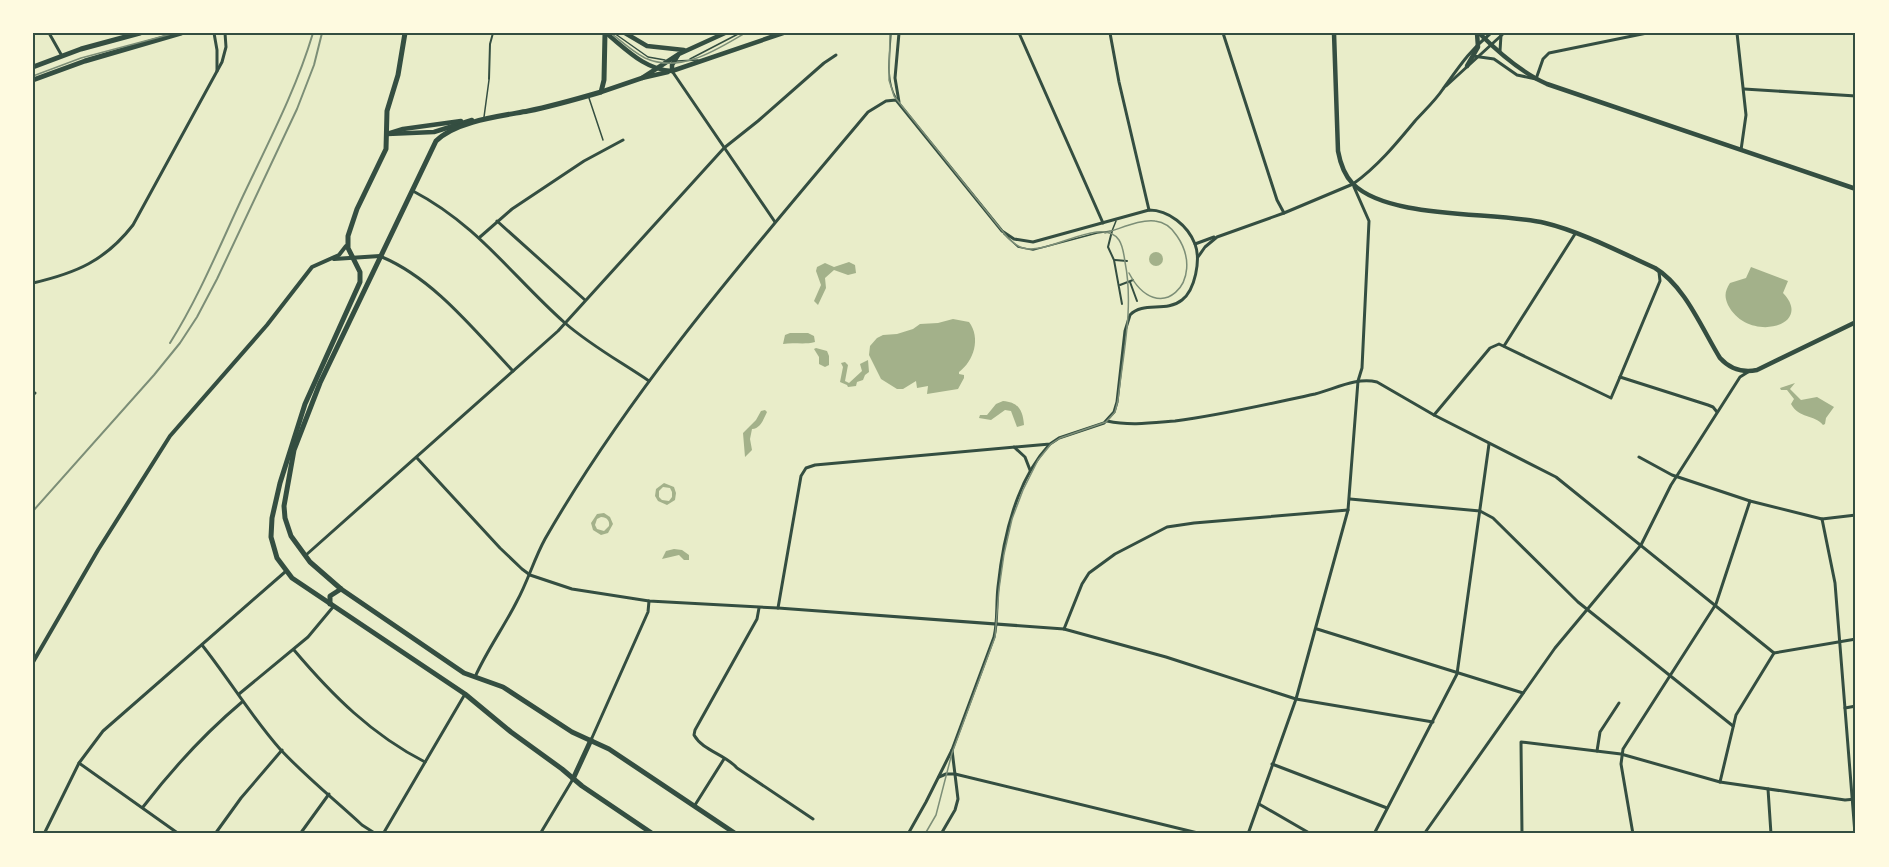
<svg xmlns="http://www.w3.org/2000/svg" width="1889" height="867" font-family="Karla,sans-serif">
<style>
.water{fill:#a3b18a;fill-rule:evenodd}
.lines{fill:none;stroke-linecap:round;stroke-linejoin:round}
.service{stroke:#344e41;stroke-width:1.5}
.pedestrian{stroke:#344e41;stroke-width:2}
.minor{stroke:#344e41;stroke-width:3}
.tertiary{stroke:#344e41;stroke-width:4}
.secondary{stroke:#344e41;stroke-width:4.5}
.primary{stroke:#344e41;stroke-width:5}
.tram{stroke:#7c8e77;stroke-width:1.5}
.rail{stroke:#7c8e77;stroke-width:2}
.neatline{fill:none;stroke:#344e41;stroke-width:2}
</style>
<rect width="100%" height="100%" fill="#e9edc9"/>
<g class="water">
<circle cx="1156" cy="259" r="7"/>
<polygon points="849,262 855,265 856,273 848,275 834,270 825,278 826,288 818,305 814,301 821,285 816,271 817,267 825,263 834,267"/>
<path d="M1751,267L1788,281L1783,293C1815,326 1748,344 1728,305C1724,296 1725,291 1730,283L1746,278Z"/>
<path d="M953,319L969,322C981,338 974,361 959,372V374L964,375V378L958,389L927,394L928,386L917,388L916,381L903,389H897L881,379L869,355L870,346L877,338L883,335L897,334L913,329L920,324L938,323Z"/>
<path d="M790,333H808L814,336L815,342C804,345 794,342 783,344L785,335Z"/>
<polygon points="816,348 827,351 829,356 829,365 825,367 819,364 819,357 814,349"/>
<polygon points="868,360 869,372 865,375 863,380 857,382 856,386 848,387 847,385 840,382 843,367 841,363 845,362 848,365 845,381 849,383 862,371 860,364"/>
<path d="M1795,383L1790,389L1801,400L1817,397L1834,407L1826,418L1825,424L1823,425C1814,414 1799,419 1791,404L1794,399L1787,390H1781L1780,388Z"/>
<path d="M1003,401C1018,402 1023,410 1024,425L1017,427L1011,411L1005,410L991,420L979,418L980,415H987L996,404Z"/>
<path d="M765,410L767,412C763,420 761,428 752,429L750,439L752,450L745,457L743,433L756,420L761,411Z"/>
<path d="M664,483L674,487L676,493L675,500L667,505L658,501L655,496L656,489ZM663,487L670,488L672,492V497L669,501L662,500L659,497V491Z"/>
<path d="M604,513L610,517L613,524L608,533L601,535L593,530L591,523L597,514ZM601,517C607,517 610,521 609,526L604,531L597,529L595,525L597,519Z"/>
<polygon points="674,549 682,550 689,555 689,560 684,560 679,555 662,559 666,551"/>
</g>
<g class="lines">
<g class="service">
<polyline points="614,33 648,57 665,60"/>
<path d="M891,33C890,54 885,79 896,98"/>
<polyline points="690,59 740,33"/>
<polyline points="676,61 698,60"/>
<polyline points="589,98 603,140"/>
<polyline points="484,117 489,80"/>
<polyline points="1004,234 1018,247 1033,250 1097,233 1112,231 1116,221"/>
</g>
<g class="pedestrian">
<polyline points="489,79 490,44 493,33"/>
<polyline points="1112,231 1108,247 1114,260 1122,304"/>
<polyline points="1115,260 1127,261"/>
<polyline points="1130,282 1137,301"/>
<polyline points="1120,285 1133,280"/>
</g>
<g class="minor">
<polyline points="49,33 62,56"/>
<polyline points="214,33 217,50 217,71"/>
<polyline points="1019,33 1103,223"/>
<polyline points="1110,33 1119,82 1149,210"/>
<polyline points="1223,33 1277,200 1284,213"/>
<polyline points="1737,33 1746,115 1741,150"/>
<polyline points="1500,51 1501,35"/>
<polyline points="1473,56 1494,59 1517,75 1536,79 1543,59 1549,53 1647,33"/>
<polyline points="672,71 775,222"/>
<polyline points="1446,86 1504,33"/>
<polyline points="1744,89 1856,96"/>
<polyline points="899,102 895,78 899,33"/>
<path d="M413,191C478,225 513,277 565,323C590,345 621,362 649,381"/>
<polyline points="497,221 585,300"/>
<polyline points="480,237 512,209 584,161 623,140"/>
<polyline points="1195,244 1214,237"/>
<path d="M382,257C434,279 474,330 513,371"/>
<path d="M1198,257L1205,247L1217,237L1284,213L1353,184C1377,167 1396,144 1415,121C1424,111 1435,101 1443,89C1459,67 1469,51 1491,33"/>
<path d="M33,283C76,273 105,261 133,225L222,62L226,47L225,33"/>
<polyline points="1504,346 1575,234"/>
<polyline points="1620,377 1660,281 1659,272"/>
<polyline points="33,392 35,393 33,395"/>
<polyline points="1434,415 1490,348 1499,344 1611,398 1620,377 1708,405 1713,407 1717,412"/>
<path d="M1107,421C1130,426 1151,423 1175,421C1222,415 1268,404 1315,394C1335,389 1356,377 1377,382L1434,415L1556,477L1774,653"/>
<polyline points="1014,447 1025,457 1030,470"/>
<polyline points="1639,457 1672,475 1750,501 1822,519 1856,515"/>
<polyline points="417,458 500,548 522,569 530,575 572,589 649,601 778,608 1064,629 1166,657 1296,699 1433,722"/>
<polyline points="1350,499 1480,511 1493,518 1578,602 1733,726"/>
<polyline points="1822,519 1835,583 1855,834"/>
<polyline points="306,555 558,331 724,148 758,121 824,63 836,55"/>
<path d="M759,608L757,619L695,730L694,735C703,751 725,754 737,768L813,819"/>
<polyline points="1064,629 1082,584 1089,573 1115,554 1167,527 1194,523 1348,510"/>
<polyline points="1317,629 1523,693"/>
<path d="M202,645C229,679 251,716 280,749C305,776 335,800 362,825L376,834"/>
<path d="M294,650C332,695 372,735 425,762"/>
<path d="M475,677C487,650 504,627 517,601C528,581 534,559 545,539C634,384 754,248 868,112L886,101L896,100L1002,231L1014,239L1033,242L1149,210C1169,210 1188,226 1195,244C1201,260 1195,290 1182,300C1166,313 1143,301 1130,315L1125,331L1117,402L1114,412L1104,423L1059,438L1050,444L815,465L806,468L801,476L778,608"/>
<polyline points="239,694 308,637 333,607"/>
<polyline points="1845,708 1856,706"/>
<polyline points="591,740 648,612 649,601"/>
<polyline points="1597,751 1600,732 1619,703"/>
<polyline points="79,763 179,834"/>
<polyline points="1272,764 1387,808"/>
<polyline points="939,777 946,774 955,774 1202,834"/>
<polyline points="1720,782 1736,715 1774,653 1856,639"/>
<polyline points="1768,789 1771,834"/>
<polyline points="1259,804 1311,834"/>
<polyline points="695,805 724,759"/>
<path d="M143,807C173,768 204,734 242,702"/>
<polyline points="44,834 79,763 103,731 285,572"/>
<polyline points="215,834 241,798 282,750"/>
<polyline points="300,834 329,794"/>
<polyline points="383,834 465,694"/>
<polyline points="540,834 573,779"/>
<path d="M908,834L926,802L952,750L994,637C998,621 996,604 998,587C1003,539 1015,482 1049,445"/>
<polyline points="941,834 955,810 958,799 952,750"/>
<polyline points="1248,834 1296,699 1348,510 1358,381 1362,368 1369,221 1354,187"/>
<polyline points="1374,834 1457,674 1489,444"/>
<polyline points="1424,834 1555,648 1641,545 1671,485 1740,377 1748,372"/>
<polyline points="1522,834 1521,742 1621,754 1720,782 1845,800 1856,799"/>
<polyline points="1633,834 1621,764 1623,749 1716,604 1750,501"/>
</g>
<g class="tertiary">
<polyline points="334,259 380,256"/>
<polyline points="33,662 98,550 170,436 267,325 312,267 339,255 346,246"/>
</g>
<g class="secondary">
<path d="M606,33C626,49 645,70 672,71L783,33"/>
<polyline points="625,33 647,46 684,50"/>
<path d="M1334,33L1338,151C1340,162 1345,176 1353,184C1390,220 1494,211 1545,223C1579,231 1622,253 1655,268C1685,286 1702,329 1720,358C1730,369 1742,373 1757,370L1856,322"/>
<path d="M1479,33C1498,52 1522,73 1547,84L1856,189"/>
<polyline points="1467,66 1478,47 1477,33"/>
<polyline points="672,71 672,65 678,55"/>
<polyline points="642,78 679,54 725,33"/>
<polyline points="601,92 642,78 668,72"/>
<polyline points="387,134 434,132 472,120"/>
<polyline points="387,134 403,129 461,121"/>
</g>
<g class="primary">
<polyline points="405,33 398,75 387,111 386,149 357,209 348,236 348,248 360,272 360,282 305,404 280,483 272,518 271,537 277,558 292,578 465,694 511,732 562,769 582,786 653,834"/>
<path d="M605,33L604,80L601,92C577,99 553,106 528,111C501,116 456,121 436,141L320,383L294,450L284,506L285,518L291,536L310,562L341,589L464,673L503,687L572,732L609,749L736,834"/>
<polyline points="33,67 81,49 140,33"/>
<polyline points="33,80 85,61 181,33"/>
<polyline points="330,604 330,596 341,589"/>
<polyline points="573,779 591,740"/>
</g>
<g class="tram">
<path d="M611,33C622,42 633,52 645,58C680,74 716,50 745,33"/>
<path d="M890,33L889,80L894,96L1008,238C1012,242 1016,246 1023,248C1048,256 1102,215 1119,240C1123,246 1124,255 1125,262C1134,307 1123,354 1118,400L1115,412L1106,422L1060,438L1051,444L1038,460L1023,490L1012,519L1004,554L999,589L995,637L952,753L936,815L925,834"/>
<polyline points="33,76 81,58 175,33"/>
<path d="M1105,233C1120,229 1140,219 1155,221C1165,222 1172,228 1177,236C1208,281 1158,329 1129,273"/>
</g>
<g class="rail">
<path d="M170,343C199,297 220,245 243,196C268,143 296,90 313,33"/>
<polyline points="33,511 154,375 180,343 197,317 217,279 297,109 314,65 322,33"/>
</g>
</g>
<rect width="1889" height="867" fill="none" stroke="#fefae0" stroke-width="69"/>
<rect x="34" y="34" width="1820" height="798" class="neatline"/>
</svg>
